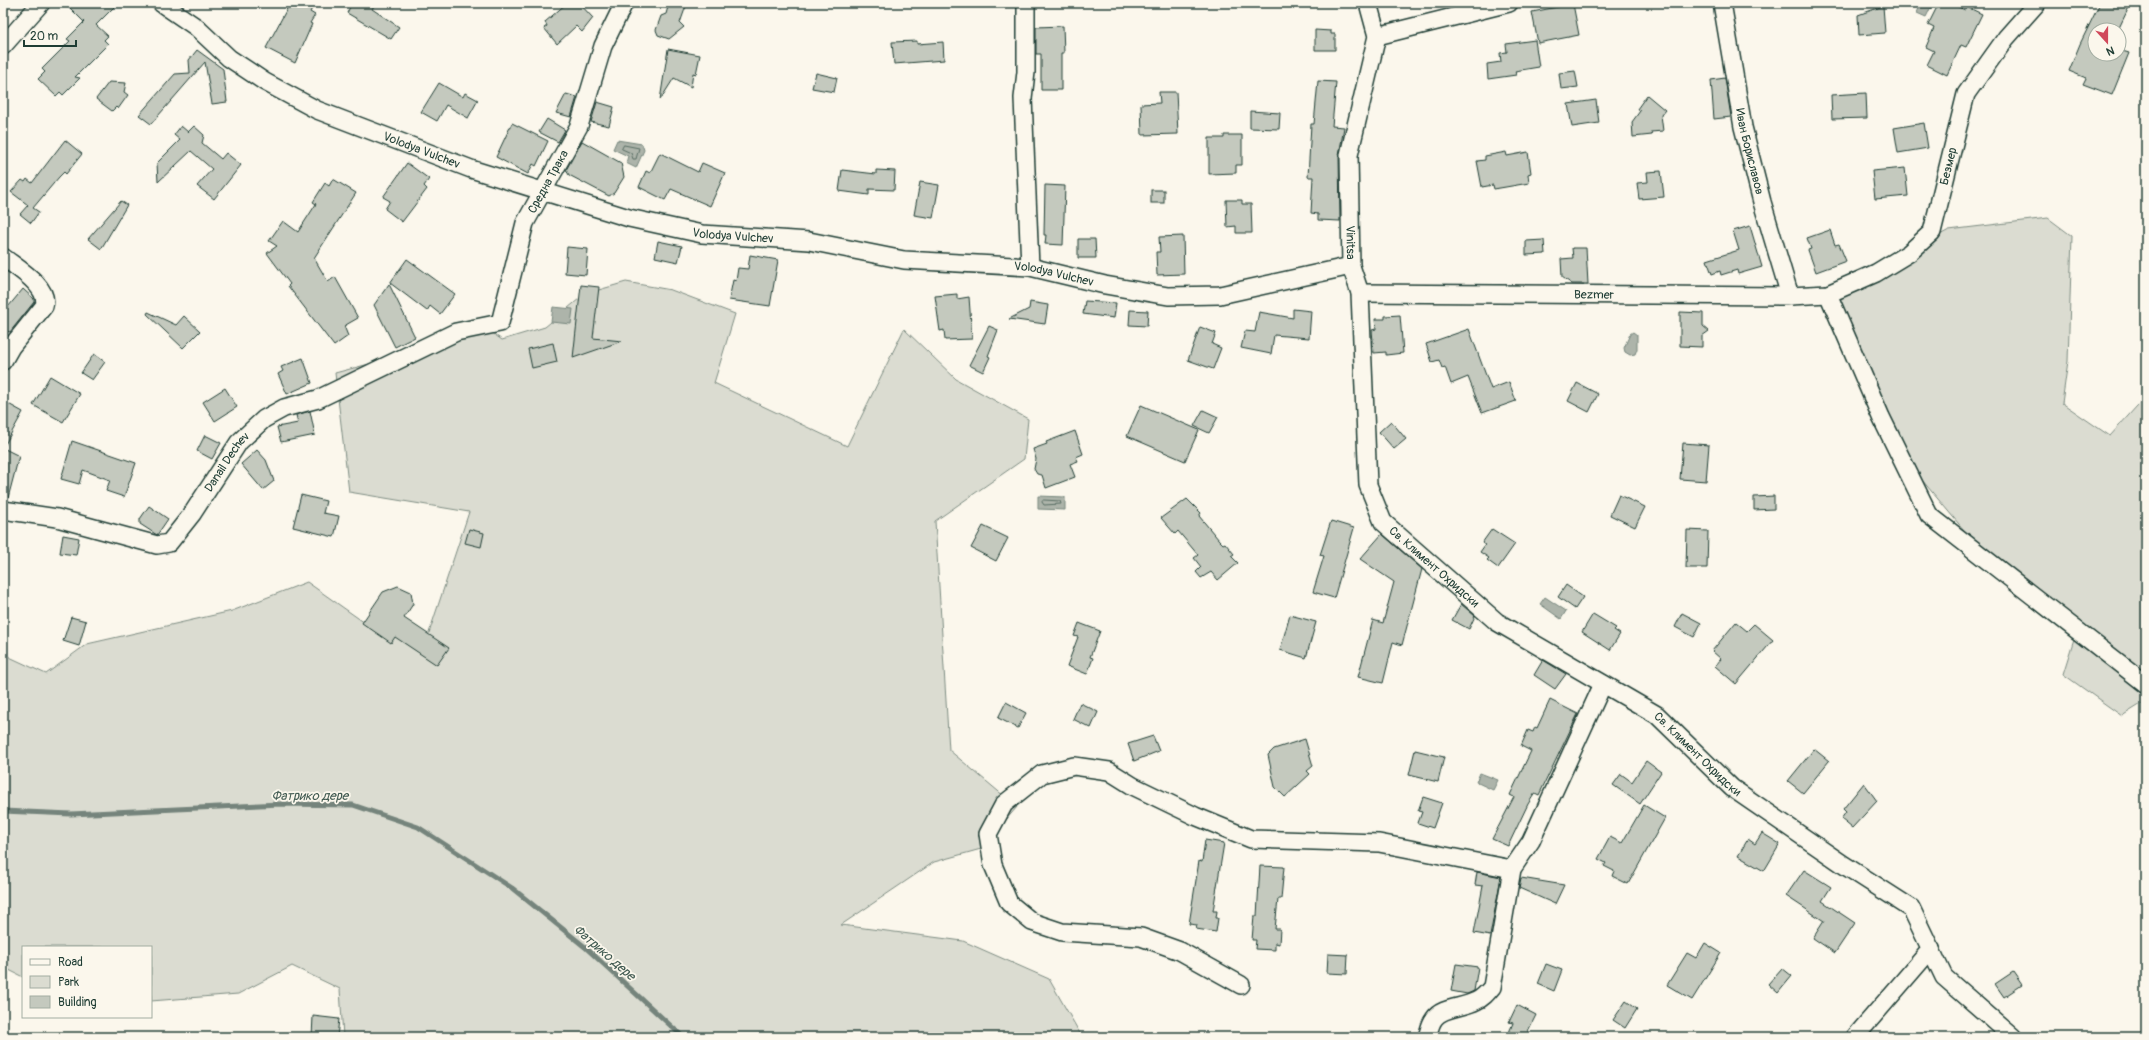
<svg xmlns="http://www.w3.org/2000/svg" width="2149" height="1040" font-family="Pangolin,sans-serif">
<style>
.green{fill:#dbdcd1;stroke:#7d8c82}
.water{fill:#adb4aa;stroke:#74847b}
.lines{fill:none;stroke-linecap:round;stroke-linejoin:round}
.shore{stroke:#586d63;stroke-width:1}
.stream{stroke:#74847b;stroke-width:5}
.building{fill:#c4c9be;stroke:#1f3d34}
.minor-casing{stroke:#1f3d34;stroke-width:20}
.minor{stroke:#fbf7ec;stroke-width:17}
.labels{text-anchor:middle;stroke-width:3.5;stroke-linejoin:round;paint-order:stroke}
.street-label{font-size:12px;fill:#1f3d34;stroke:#fbf7ec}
.water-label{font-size:13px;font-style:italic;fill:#425b52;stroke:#fbf7ec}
</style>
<rect width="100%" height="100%" fill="#fbf7ec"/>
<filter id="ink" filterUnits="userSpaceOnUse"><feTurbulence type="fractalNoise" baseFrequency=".025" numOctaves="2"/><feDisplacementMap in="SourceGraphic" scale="8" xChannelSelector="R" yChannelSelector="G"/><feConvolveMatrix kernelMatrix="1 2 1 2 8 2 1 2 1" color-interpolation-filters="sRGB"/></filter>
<g filter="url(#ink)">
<g class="green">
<polygon points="2048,218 2072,236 2068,361 2062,403 2110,436 2146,396 2146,701 2122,716 2063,674 2078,626 1990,561 1901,455 1830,306 1838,290 1949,230"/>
<polygon points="626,282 671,290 735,314 714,383 847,446 904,329 956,379 1028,419 1024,459 935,521 949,750 1017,807 981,849 934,862 841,925 963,941 1049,979 1082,1037 343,1037 340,989 292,966 238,994 151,1001 151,947 23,947 23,977 3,967 3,654 46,674 87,644 232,611 307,582 365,623 428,636 469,512 349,492 335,373 437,346 474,320 502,340 545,327 585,294"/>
</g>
<g class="water">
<polygon points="1921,3 1933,3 1926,17 1917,13"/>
<polygon points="617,140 642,144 644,150 636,168 626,163 628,156 613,149"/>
<polygon points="553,307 573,309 571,324 551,322"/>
<polygon points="1633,332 1637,335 1637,349 1635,354 1630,355 1625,352 1624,348 1630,334"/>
<polygon points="1038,496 1065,497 1065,510 1038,509"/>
<polygon points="1545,597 1566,611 1561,619 1540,604"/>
<polygon points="1480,773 1498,780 1493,790 1476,782"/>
</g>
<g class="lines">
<g class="shore">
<polygon points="624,145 639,148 636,159 633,159 631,153 622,149"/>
<polygon points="1044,500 1060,501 1061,504 1044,505 1042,502"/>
</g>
<polyline class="stream" points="3,811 71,814 280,804 353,805 418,827 512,888 585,947 683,1037"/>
</g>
<g class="building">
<polygon points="65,3 118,3 96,25 108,36 104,40 108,44 75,77 80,78 63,95 60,92 56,96 38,79 45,72 42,69 70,41 67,39 84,22"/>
<polygon points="290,3 315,3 310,12 315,15 310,23 312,24 295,63 266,48"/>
<polygon points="352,3 376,3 372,9 399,27 391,39 347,13"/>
<polygon points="567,3 579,3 593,18 582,32 576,26 557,44 544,28 547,26 545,22"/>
<polygon points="669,3 686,6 680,23 684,27 669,39 658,35 656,30 661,16 666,14"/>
<polygon points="1939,3 1950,3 1965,10 1967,7 1982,14 1966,47 1961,45 1947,75 1927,65 1934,51 1926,47 1934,28 1928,25"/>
<polygon points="2100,3 2131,3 2118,30 2095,30 2095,54 2119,54 2119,50 2129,53 2112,95 2083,84 2086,78 2069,71 2080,44"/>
<polygon points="1573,4 1579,35 1538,43 1532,12"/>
<polygon points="1883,6 1885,33 1859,35 1858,15"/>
<polygon points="1063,26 1064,53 1061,53 1061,90 1041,90 1041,54 1036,54 1036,27"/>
<polygon points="1315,30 1331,31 1331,34 1335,34 1335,50 1315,50"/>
<polygon points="1535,40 1539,67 1515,71 1516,75 1488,79 1487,64 1501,62 1500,53 1507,52 1506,44"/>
<polygon points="917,41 917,44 943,42 944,60 894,64 892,42"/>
<polygon points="668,49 700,55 696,74 693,73 691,87 674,78 660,100"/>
<polygon points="197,50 223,69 227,102 212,104 205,62 151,124 139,115 175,74 190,73 189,60"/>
<polygon points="1575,71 1578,87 1561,89 1559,73"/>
<polygon points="816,73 837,78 834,92 812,88"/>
<polygon points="1725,78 1731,117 1714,119 1711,80"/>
<polygon points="1318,81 1336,82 1332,126 1344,127 1339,155 1340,221 1318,220 1318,214 1311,213 1313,177 1308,177 1311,124 1314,124"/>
<polygon points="109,82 126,83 124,92 128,95 118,109 116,107 112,111 96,99"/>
<polygon points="439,83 463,97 465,93 478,100 468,118 446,105 437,121 421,112"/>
<polygon points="1159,92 1176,92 1178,134 1142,135 1141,104 1160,103"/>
<polygon points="1866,93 1867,118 1832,119 1831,95"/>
<polygon points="566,94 577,97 571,117 556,113"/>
<polygon points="1647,95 1665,110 1661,115 1663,131 1651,132 1652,135 1633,137 1632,122 1640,111 1637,109"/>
<polygon points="1596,100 1599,123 1572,127 1568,104"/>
<polygon points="597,102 614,107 609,126 591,122"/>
<polygon points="1250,111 1280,113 1279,129 1250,128"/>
<polygon points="547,119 565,130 558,142 539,132"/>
<polygon points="512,123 548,141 536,166 533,164 528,174 496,157"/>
<polygon points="1924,123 1928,148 1898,153 1894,128"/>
<polygon points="181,126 188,132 194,126 204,135 202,143 221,159 226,153 241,165 214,199 197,186 212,169 191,151 158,182 157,163 180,140 174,135"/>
<polygon points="1224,135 1242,135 1242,165 1236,165 1236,173 1209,174 1209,138 1224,138"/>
<polygon points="65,140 82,154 66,174 64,172 59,177 33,208 39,212 31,223 20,214 28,205 11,192 22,180 25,182 27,179 32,183"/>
<polygon points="582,141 621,163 624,177 614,193 609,196 569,175 566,170"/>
<polygon points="1506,152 1507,156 1528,152 1531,173 1528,174 1529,183 1494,189 1493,185 1482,187 1477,161 1485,160 1485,156"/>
<polygon points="660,153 698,172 702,163 725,173 710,206 671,189 665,200 639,187 646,171 650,173"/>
<polygon points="407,163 429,179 424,186 427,189 402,222 385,209 390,201 383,197"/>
<polygon points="1905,168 1908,196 1875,199 1872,171"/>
<polygon points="842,170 876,174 876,170 895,171 894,190 869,189 869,195 839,191"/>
<polygon points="1661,171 1664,197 1639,199 1637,183 1648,182 1647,172"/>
<polygon points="333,179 356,193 314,258 328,282 335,277 358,318 344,326 348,336 334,346 288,286 290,284 267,253 277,246 269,241 283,221 298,232 316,204 313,202 325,183 329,186"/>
<polygon points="920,182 939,185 933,218 914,215"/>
<polygon points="1045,185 1065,186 1063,245 1045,244 1046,235 1044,235"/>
<rect x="1151" y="190" width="13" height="13"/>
<polygon points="1226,200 1242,200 1242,204 1251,204 1252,233 1236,233 1236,226 1227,227"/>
<polygon points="121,201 127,205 101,249 88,239"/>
<polygon points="1750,226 1762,267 1738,274 1737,270 1721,275 1720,271 1712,274 1707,260 1739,250 1733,231"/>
<polygon points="1830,230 1835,245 1839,244 1846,261 1816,272 1808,250 1811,249 1807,238"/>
<polygon points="1183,236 1184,274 1157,275 1156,252 1160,252 1159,237"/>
<polygon points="1078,239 1095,239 1096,258 1078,258"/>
<polygon points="1544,240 1545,254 1526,255 1526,241"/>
<polygon points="658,241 682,246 678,262 655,257"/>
<polygon points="567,247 588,249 586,275 565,273"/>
<polygon points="1572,248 1586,248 1588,284 1572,284 1562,277 1561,259 1573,258"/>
<polygon points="750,255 778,260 770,306 729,300 733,280 736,281 738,268 748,269"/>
<polygon points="407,259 455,294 440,314 430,306 427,311 390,283"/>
<polygon points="389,284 415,337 395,347 374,305"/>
<polygon points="581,285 599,287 593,338 622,341 573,358"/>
<polygon points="23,289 34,299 34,302 10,332 3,330 3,313"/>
<polygon points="957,294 957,299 969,297 972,339 945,340 944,330 940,331 935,296"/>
<polygon points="1085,301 1116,303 1114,318 1083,314"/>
<polygon points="1030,302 1048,305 1045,324 1009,319 1029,309"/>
<polygon points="1293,309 1311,311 1309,338 1274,335 1271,354 1241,348 1245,331 1255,332 1259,312 1293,318"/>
<polygon points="1130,310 1148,311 1147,326 1129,325"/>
<polygon points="148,312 176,325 184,316 200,331 183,348 147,314"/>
<polygon points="1680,312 1703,313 1703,326 1709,331 1702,336 1702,347 1680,346"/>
<polygon points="1400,315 1403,353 1386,355 1386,352 1374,353 1372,330 1376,329 1375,319 1385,319 1385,316"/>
<polygon points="989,326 998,330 988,356 990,357 983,372 969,365"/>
<polygon points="1200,327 1216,333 1212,344 1221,348 1213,369 1188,360"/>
<polygon points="1469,329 1491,389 1509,382 1516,401 1482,413 1468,377 1451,384 1445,367 1442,368 1439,360 1432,362 1426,344"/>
<polygon points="553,343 557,362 532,368 528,349"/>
<polygon points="94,354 105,362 92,380 81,373"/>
<polygon points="303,358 312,383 287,394 278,374 283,371 281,367"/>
<polygon points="50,376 80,394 63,422 33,405"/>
<polygon points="1577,383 1598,394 1589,412 1568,401"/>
<polygon points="225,388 237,407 215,421 203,402"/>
<polygon points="3,401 23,412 3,448 19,456 8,498 3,497"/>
<polygon points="1141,405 1199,430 1185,461 1127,436"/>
<polygon points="1203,410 1218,417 1209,433 1194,426"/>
<polygon points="310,411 315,435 281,442 277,427 298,423 296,415"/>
<polygon points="1391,421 1406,439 1394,449 1379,432"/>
<polygon points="1075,431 1083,454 1076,457 1078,461 1070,464 1075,477 1046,488 1042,475 1037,474 1034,469 1036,459 1033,449 1047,444 1046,442"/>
<polygon points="205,435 221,443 212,459 197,451"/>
<polygon points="72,441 136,463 124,497 106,491 110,480 83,470 79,484 61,479"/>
<polygon points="1683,443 1709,445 1706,481 1680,479"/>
<polygon points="257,450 266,460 274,481 263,490 241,464"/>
<polygon points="301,495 326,501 323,513 339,516 334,537 293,527"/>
<polygon points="1619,495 1645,507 1635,527 1610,515"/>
<polygon points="1774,496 1774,509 1754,510 1754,497"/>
<polygon points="1187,499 1201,513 1199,516 1219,540 1223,544 1225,543 1234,554 1231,556 1238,563 1218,580 1211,572 1201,578 1196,572 1201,567 1194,558 1198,555 1178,531 1175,534 1161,518"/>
<polygon points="149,506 168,519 157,535 140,524 140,519"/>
<polygon points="1331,521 1354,528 1334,598 1313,592 1324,556 1320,555"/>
<polygon points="983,526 1008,538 996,561 971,548"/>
<polygon points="469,529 484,533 481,547 465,543"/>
<polygon points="1492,529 1515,544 1498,568 1487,560 1489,558 1480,552 1485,545 1482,543"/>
<polygon points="1687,530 1708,531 1707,568 1686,568"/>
<polygon points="1382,534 1422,569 1402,645 1393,642 1383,683 1358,677 1373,620 1383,623 1394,582 1360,559"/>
<polygon points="63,535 79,538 76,555 60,553"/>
<polygon points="1566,585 1583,597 1575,609 1558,597"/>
<polygon points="398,586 411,592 413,604 404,618 449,648 437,665 395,637 391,643 362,623 383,592"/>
<polygon points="1461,604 1475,616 1469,629 1452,620"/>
<polygon points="1682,613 1701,623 1694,637 1675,627"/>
<polygon points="1593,614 1616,628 1614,630 1620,634 1610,650 1582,632"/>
<polygon points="1290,615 1316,622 1306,658 1280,650"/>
<polygon points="71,617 86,621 79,646 63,641"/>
<polygon points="1736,622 1747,631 1754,624 1773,640 1736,684 1715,666 1721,659 1712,651"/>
<polygon points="1079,623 1100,631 1090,657 1093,658 1087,674 1067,666 1078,637 1074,636"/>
<polygon points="1543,660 1566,674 1555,689 1534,675"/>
<polygon points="1550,700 1578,714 1539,795 1535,793 1528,804 1508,846 1492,839 1514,797 1510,795 1531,751 1521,746 1528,730 1533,732 1535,727 1537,728"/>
<polygon points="1006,702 1026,713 1018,728 998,718"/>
<polygon points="1080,703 1098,712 1091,728 1073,719"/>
<polygon points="1153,736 1159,751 1134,761 1128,744"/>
<polygon points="1305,739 1313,766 1307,771 1310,774 1285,797 1275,787 1268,755 1274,749"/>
<polygon points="1814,749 1829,761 1803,793 1788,781"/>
<polygon points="1415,750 1444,757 1438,782 1409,775"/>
<polygon points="1646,761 1661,772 1640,804 1613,785 1621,774 1632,782"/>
<polygon points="1864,783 1877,801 1852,828 1841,819 1846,812 1843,809"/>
<polygon points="1423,797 1442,803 1433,828 1418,823 1422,812 1418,811"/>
<polygon points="1644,805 1665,818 1628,884 1612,876 1614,871 1604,866 1606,863 1598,859 1610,837 1622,843"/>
<polygon points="1762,833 1780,844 1764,871 1738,856 1748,839 1755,844"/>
<polygon points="1205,840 1224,843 1213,911 1217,911 1216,918 1218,918 1216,932 1196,929 1197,925 1189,924 1199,861 1202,862"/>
<polygon points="1260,866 1284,867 1281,899 1278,899 1275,929 1280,929 1279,944 1275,943 1275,950 1255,949 1256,940 1252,940 1254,916 1257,916"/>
<polygon points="1804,870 1831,887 1822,901 1855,923 1835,953 1813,938 1824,921 1786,896"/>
<polygon points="1477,872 1501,877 1490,936 1474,933 1483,886 1475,885"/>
<polygon points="1521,878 1564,885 1555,904 1519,888"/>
<polygon points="1705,943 1721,953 1692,1000 1667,985 1687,953 1696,958"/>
<polygon points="1328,954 1348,955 1347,974 1327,973"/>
<polygon points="1456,964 1478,967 1474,991 1467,994 1451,991"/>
<polygon points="1546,964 1562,970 1554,991 1538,984"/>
<polygon points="1782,968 1792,976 1778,993 1768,984"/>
<polygon points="2013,972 2022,985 2004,997 1995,984"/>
<polygon points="1626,1001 1637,1009 1625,1028 1613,1020"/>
<polygon points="1517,1005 1536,1015 1525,1037 1507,1037 1513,1023 1509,1022"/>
<polygon points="313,1016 339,1019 337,1037 312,1037"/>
</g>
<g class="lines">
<g class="minor-casing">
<g id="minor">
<path id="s1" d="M161,3L196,27L229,58L265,82L317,110L471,169L629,218L702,234L809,241L904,260L1030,267L1105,285L1168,296L1220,295L1351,266"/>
<polyline points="1026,3 1026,72 1023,98 1030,267"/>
<path id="s2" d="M1368,3L1377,36L1349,155L1351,266L1360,293L1368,485L1383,522L1497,622L1657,715L1732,788L1844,865L1911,908L1944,977L2013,1037"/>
<path id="s3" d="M1722,3L1743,127L1762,202L1790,296"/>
<polyline points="1377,36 1509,3"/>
<polyline points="3,46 41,3"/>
<path d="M3,257C17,268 50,287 44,306L11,347L3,361"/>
<path id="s4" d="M1360,293L1790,296L1828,294L1876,273L1909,253L1932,232L1966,94L2006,38L2037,3"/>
<polyline points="1828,294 1881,417 1929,515 2146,684"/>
<path id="s5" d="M3,510L57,518L157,545L169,543L192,514L239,442L264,419L284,408L318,399L456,332L500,323L525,223L579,126L603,46L624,3"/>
<polyline points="1241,985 1180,951 1141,937 1062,932 1032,922 1009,903 993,865 988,834 1004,804 1042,774 1074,766 1109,771 1133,786 1195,816 1251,839 1379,843 1512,869"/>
<path d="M1427,1037C1429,1032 1430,1024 1434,1019C1441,1007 1463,1008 1476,1001C1483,998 1487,993 1492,987L1512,869L1531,841L1603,684"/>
<polyline points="1855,1037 1931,949"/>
</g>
</g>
<use href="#minor" class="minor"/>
</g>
</g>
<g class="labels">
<g class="street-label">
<text dy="4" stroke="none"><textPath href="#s1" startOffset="302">Volodya Vulchev</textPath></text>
<text dy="4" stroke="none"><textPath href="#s3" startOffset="151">Иван Бориславов</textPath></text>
<text dy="4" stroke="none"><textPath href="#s4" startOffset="658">Безмер</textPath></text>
<text dy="4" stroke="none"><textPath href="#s5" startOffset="734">Средна Трака</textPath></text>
<text dy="4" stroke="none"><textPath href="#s1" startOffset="626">Volodya Vulchev</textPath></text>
<text dy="4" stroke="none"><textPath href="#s2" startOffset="244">Vinitsa</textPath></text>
<text dy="4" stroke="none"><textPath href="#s1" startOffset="950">Volodya Vulchev</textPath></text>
<text dy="4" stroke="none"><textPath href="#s4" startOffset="234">Bezmer</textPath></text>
<text dy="4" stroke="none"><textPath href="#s5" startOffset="270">Danail Dechev</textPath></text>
<text dy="4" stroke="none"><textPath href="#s2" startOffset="596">Св. Климент Охридски</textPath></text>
<text dy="4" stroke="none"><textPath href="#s2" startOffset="921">Св. Климент Охридски</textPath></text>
</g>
<g class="water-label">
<text x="310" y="800">Фатрико дере</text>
<text transform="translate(605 952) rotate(41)" y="5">Фатрико дере</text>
</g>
</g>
<rect width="2149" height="1040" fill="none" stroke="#fbf7ec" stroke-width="16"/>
<rect x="8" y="8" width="2133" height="1024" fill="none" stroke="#1f3d34" stroke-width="1.5" filter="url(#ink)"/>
<rect x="22" y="946" width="130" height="72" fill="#fbf7ec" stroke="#a3ada2"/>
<rect x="30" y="959" width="20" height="6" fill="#fbf7ec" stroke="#a3ada2"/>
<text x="58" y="966" font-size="12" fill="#1f3d34">Road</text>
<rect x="30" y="976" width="20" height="12" fill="#dbdcd1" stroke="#a3ada2"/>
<text x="58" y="986" font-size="12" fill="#1f3d34">Park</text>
<rect x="30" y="996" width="20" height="12" fill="#c4c9be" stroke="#a3ada2"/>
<text x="58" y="1006" font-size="12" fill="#1f3d34">Building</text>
<g transform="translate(2107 42) rotate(159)"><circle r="19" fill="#fbf7ec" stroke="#a3ada2"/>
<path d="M0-3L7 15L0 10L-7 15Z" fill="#d1495b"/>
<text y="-6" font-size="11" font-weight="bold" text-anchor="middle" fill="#1f3d34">N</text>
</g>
<path d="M24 40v6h52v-6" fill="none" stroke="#1f3d34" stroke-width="2"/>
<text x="30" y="40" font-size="12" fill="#1f3d34" stroke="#fbf7ec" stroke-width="3" paint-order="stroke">20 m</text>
</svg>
